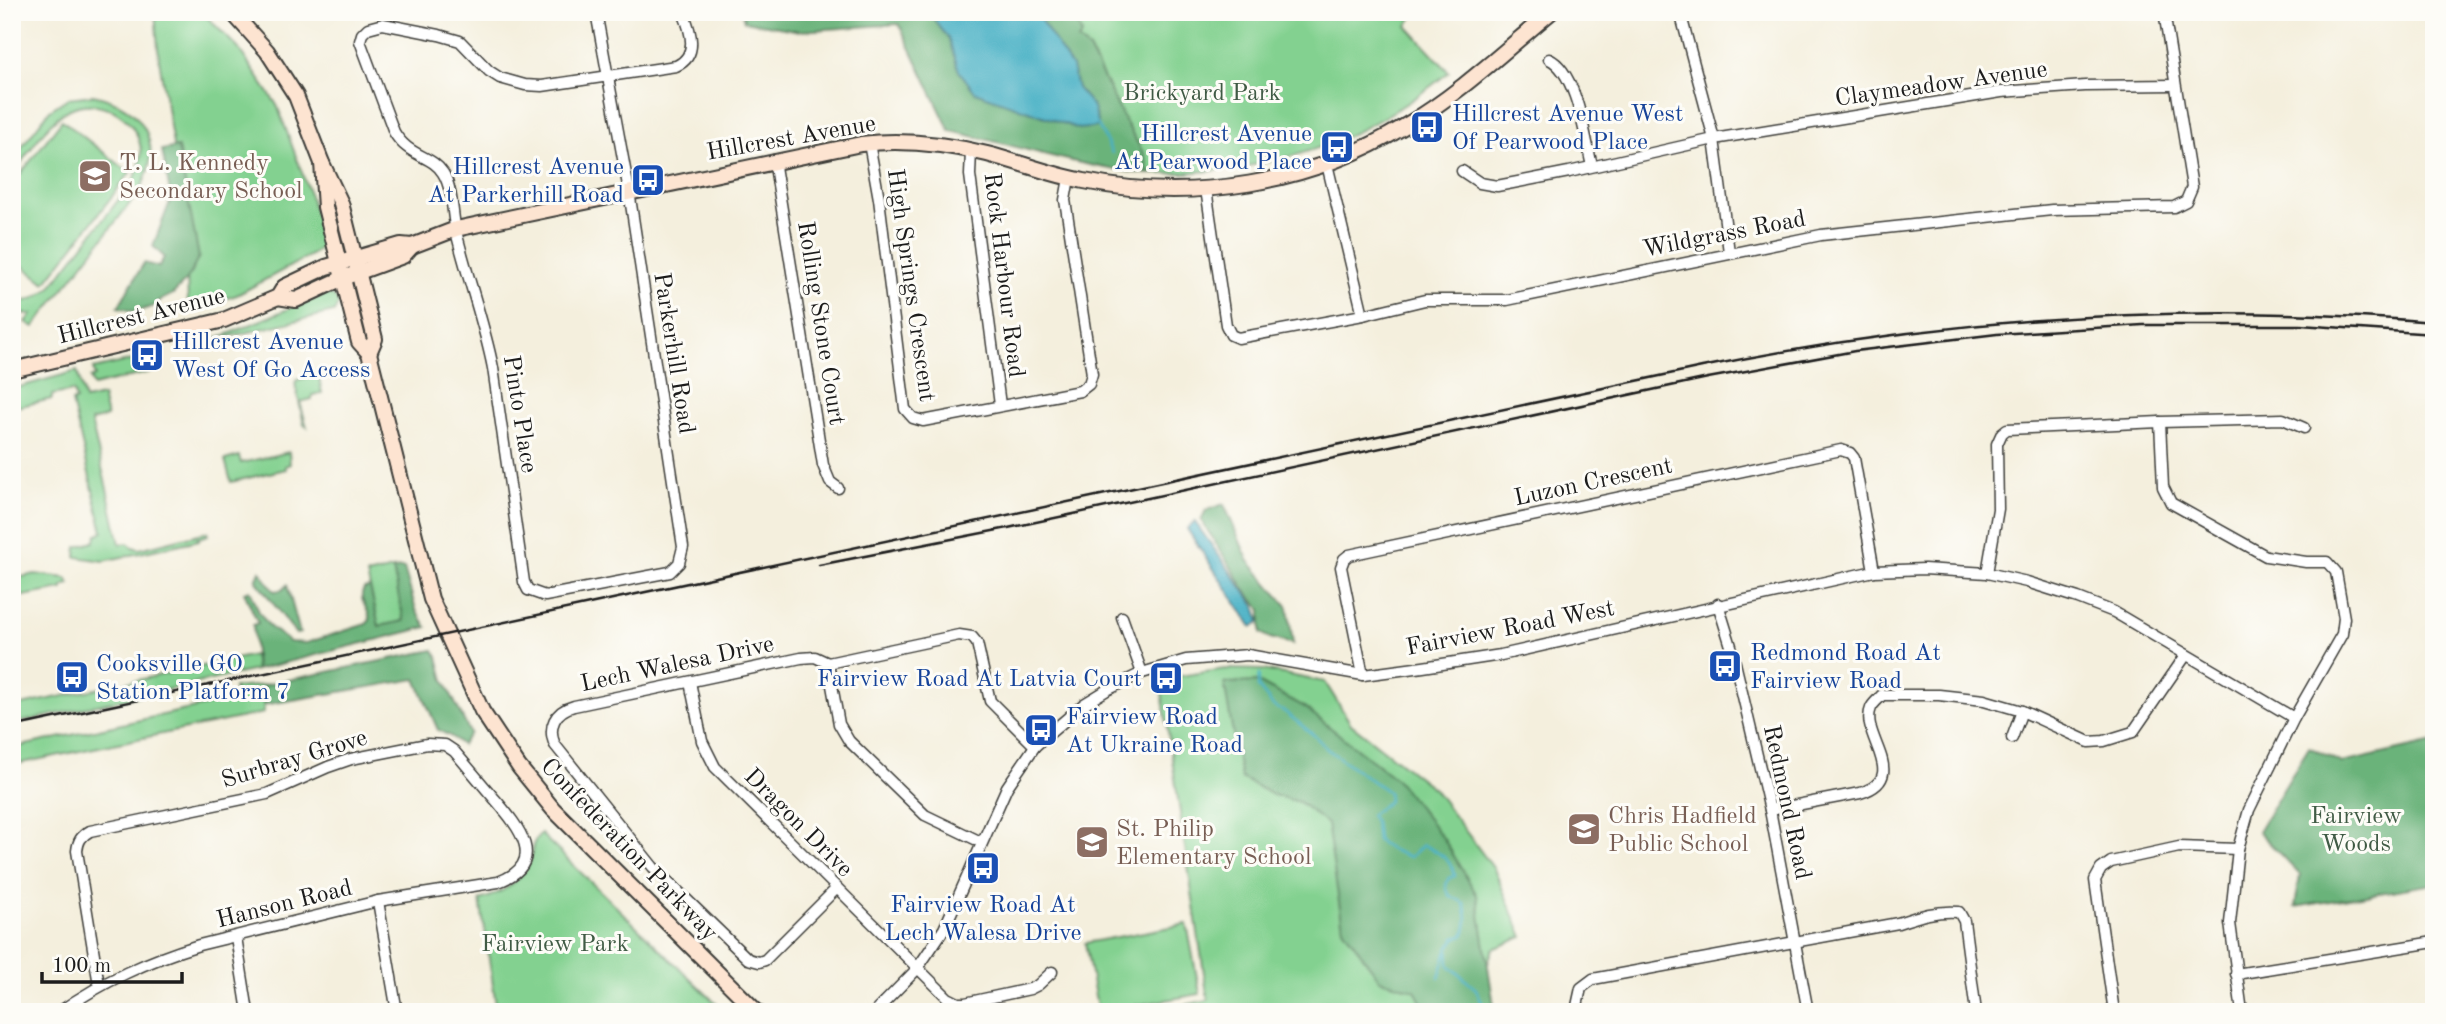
<svg xmlns="http://www.w3.org/2000/svg" width="2446" height="1024" font-family="'Old Standard TT',serif">
<style>
.green{fill:#83d190;stroke:#507656;stroke-width:2}
.forest{fill:#6ab37a;stroke:#43684b;stroke-width:2}
.water{fill:#46b0c5;stroke:#316670;stroke-width:2}
.lines{fill:none;stroke-linecap:round;stroke-linejoin:round}
.stream{stroke:#46b0c5;stroke-width:2.5}
.street-casing{stroke:#3c3c39;stroke-width:13}
.secondary-casing{stroke:#3c3c39;stroke-width:18}
.street{stroke:#fff;stroke-width:10}
.secondary{stroke:#fde4d1;stroke-width:14}
.rail{stroke:#1c1c1c;stroke-width:2.5}
.labels{text-anchor:middle;stroke-width:6;stroke-linejoin:round;paint-order:stroke}
.street-label{font-size:24px;fill:#1c1c1c;stroke:#fdfcf7}
.park-label{font-size:24px;fill:#405b45;stroke:#fdfcf7}
.transit-label{font-size:24px;fill:#164399;stroke:#fdfcf7;text-anchor:start}
.education-label{font-size:24px;fill:#785e54;stroke:#fdfcf7;text-anchor:start}
</style>
<rect width="100%" height="100%" fill="#fdfcf7"/>
<filter id="ink" filterUnits="userSpaceOnUse"><feTurbulence type="fractalNoise" baseFrequency=".0143" numOctaves="2"/><feDisplacementMap in="SourceGraphic" scale="14" xChannelSelector="R" yChannelSelector="G"/><feConvolveMatrix kernelMatrix="1 2 1 2 8 2 1 2 1" color-interpolation-filters="sRGB"/></filter>
<filter id="wash" filterUnits="userSpaceOnUse"><feTurbulence type="fractalNoise" baseFrequency=".00686" numOctaves="4" result="noise"/><feDisplacementMap in="SourceGraphic" scale="28" xChannelSelector="R" yChannelSelector="G"/><feGaussianBlur stdDeviation="1.57" result="paint"/><feColorMatrix in="noise" values="0 0 0 0 0 0 0 0 0 0 0 0 0 0 0 0 0 1.4 0 .05"/><feComposite in="paint" operator="in"/></filter>
<g filter="url(#wash)">
<rect width="100%" height="100%" fill="#f4efdd"/>
<g class="green">
<polygon points="155,12 202,12 238,48 277,105 308,189 323,240 321,247 313,254 237,295 188,310 186,225 159,59"/>
<path d="M1071,12H1416L1407,26L1449,72C1356,148 1268,173 1149,174L1145,156L1125,121L1089,49L1078,41L1082,34Z"/>
<path d="M93,95C145,106 166,146 138,193L34,327L26,322L32,314H12V302C28,303 38,297 50,288L133,181C138,171 142,161 141,150C137,116 98,94 68,110C47,121 27,156 12,175V159L50,110L68,98Z"/>
<polygon points="62,120 130,173 45,283 12,258 12,185"/>
<polygon points="326,293 335,297 339,303 334,312 198,344 228,334"/>
<polygon points="141,358 150,361 154,371 93,386 90,378 95,376 93,369"/>
<polygon points="77,371 85,400 102,396 107,417 91,421 120,544 128,543 133,547 139,549 207,532 208,535 198,538 199,540 104,561 76,557 77,547 94,542 97,534 103,532 72,402 76,400 73,391 52,395 52,399 12,408 12,389"/>
<polygon points="314,375 319,378 322,393 312,395 312,399 300,402 307,427 304,425 295,383 297,380"/>
<polygon points="289,452 290,464 285,466 286,469 231,482 225,460 239,456 241,463"/>
<polygon points="393,569 404,621 379,626 367,575"/>
<polygon points="35,574 66,578 70,584 63,586 63,589 12,598 12,579"/>
<polygon points="254,655 256,670 12,724 12,707"/>
<polygon points="1225,669 1263,670 1325,682 1351,724 1434,789 1494,869 1523,937 1493,949 1482,981 1496,1012 1151,1012 1208,1000 1160,679"/>
<polygon points="264,685 264,713 12,765 12,748 236,699 234,688"/>
<path d="M541,834L725,1012H497L480,900C499,894 519,883 529,864C536,852 527,847 541,834Z"/>
<polygon points="1187,924 1200,994 1098,1012 1085,943"/>
</g>
<g class="forest">
<path d="M742,12H1071L1082,34L1078,41L1089,49L1125,121L1145,156L1149,174C1081,168 1017,145 950,131L899,24L800,31L744,21Z"/>
<polygon points="178,147 199,257 187,280 173,294 159,301 155,306 135,312 118,307 144,263 159,267 164,257 153,246 171,199 162,150"/>
<polygon points="1224,504 1248,560 1288,607 1293,644 1270,638 1261,633 1261,609 1248,594 1201,520 1206,510"/>
<path d="M404,568L416,610L427,627L256,670L253,625L258,623L244,592L250,590L259,612L270,627L290,642L306,643L366,624L370,620C369,608 357,600 364,589L370,587L379,626L404,621L393,569Z"/>
<polygon points="260,571 274,591 282,590 287,585 300,633 296,634 256,580"/>
<polygon points="434,650 438,657 444,680 470,733 462,745 452,737 438,730 416,679 263,705 264,685"/>
<polygon points="1258,682 1303,706 1397,780 1444,839 1477,895 1495,1012 1426,1012 1415,990 1380,980 1343,928 1327,824 1299,802 1273,795 1241,778 1224,683"/>
<polygon points="2434,742 2434,884 2295,907 2300,875 2258,831 2309,747 2342,763"/>
</g>
<g class="water">
<polygon points="929,12 1038,12 1040,19 1072,67 1077,88 1092,105 1099,127 1079,129 975,92 959,71 949,40"/>
<polygon points="1195,522 1255,606 1260,622 1252,627 1187,529"/>
</g>
<g class="lines">
<g class="stream">
<polyline points="1098,125 1112,153"/>
<path d="M1259,675L1258,687L1273,706L1285,712L1315,736L1327,749L1388,792L1389,801L1370,815L1375,822L1377,840L1389,849L1410,857L1423,845C1438,852 1452,859 1455,876L1449,878L1446,885L1449,895L1464,903C1468,915 1468,925 1463,936L1455,938L1448,949L1449,965L1476,989L1486,1012"/>
<polyline points="1439,978 1447,951"/>
</g>
</g>
</g>
<g filter="url(#ink)">
<g class="lines">
<g class="street-casing">
<g id="street">
<path d="M596,12L629,191L683,547L679,563L670,572L545,596L528,590L524,582L493,368C484,322 467,277 456,231C452,214 453,189 443,173C432,155 408,157 394,132L360,41L362,34L368,28L383,24L439,35L460,41L489,71L500,78L525,85L542,86L676,66C699,56 691,31 683,12"/>
<polyline points="1680,12 1714,139 1729,252"/>
<path d="M1549,59C1577,72 1585,138 1592,166"/>
<polyline points="869,143 879,199 905,409 913,418 923,421 1080,391 1089,384 1092,374 1065,200 1069,178"/>
<polyline points="971,151 970,175 1000,405"/>
<polyline points="774,160 823,465 830,482 838,488"/>
<polyline points="1327,164 1363,315"/>
<polyline points="1462,171 1480,183 1497,186 1569,172 1714,139 2001,92 2085,86 2175,85"/>
<polyline points="1206,189 1226,325 1231,335 1238,338 1363,315 1425,300 1507,300 1821,235 2052,210 2174,207 2186,201 2192,187 2164,12"/>
<polyline points="2160,422 2163,487 2171,503 2266,556 2306,562 2327,562 2336,572 2344,618 2342,634 2294,718 2249,810 2238,849 2230,923 2242,1012"/>
<polyline points="1987,573 1998,509 1997,444 2002,433 2007,429 2160,422 2283,419 2304,428"/>
<polyline points="1718,604 1731,646 1770,810 1808,1012"/>
<polyline points="1122,617 1142,673"/>
<polyline points="828,663 959,635 972,637 977,643 990,701 1035,746"/>
<polyline points="1363,675 1341,567 1344,559 1349,555 1841,450 1850,453 1854,458 1874,571"/>
<polyline points="690,682 702,741 715,767 948,998 958,1003 965,1003 1030,989 1038,985 1052,972"/>
<polyline points="2012,738 2022,711"/>
<path d="M1770,810L1860,793C1912,777 1859,736 1871,708C1873,703 1879,699 1882,695H1939L1984,700L2022,711L2089,742L2104,741L2133,732L2186,655"/>
<path d="M836,889L765,960L759,962L748,959L653,867L555,745C547,727 555,711 574,706L801,658L815,657L828,663L839,724L849,741L925,815L981,842"/>
<polyline points="378,901 397,1012"/>
<polyline points="236,937 248,1012"/>
<polyline points="2236,974 2434,942"/>
<path d="M59,1012C104,981 147,961 199,945L378,901L498,882C551,862 516,824 493,797C480,782 467,766 454,751L445,745L427,744L351,759L328,767L267,794L90,831C81,836 78,841 77,851L99,985"/>
<polyline points="875,1012 917,969 944,929 1007,787 1035,746 1084,704 1107,690 1142,673 1186,660 1248,655 1363,675 1423,667 1501,655 1874,571 1924,569 1987,573 2027,582 2078,598 2114,612 2294,718"/>
<path d="M1580,1012L1577,1006L1581,988L1593,979L1898,923C1919,916 1937,910 1959,912L1964,921L1976,1012"/>
<polyline points="2114,1012 2095,880 2101,869 2111,862 2179,847 2238,849"/>
</g>
</g>
<g class="secondary-casing">
<g id="secondary">
<polyline points="232,12 267,51 296,96 322,163 341,203 375,339 369,353"/>
<polyline points="322,163 325,207 359,342 369,353 431,599 482,711 519,767 553,809 757,1012"/>
<polyline points="278,297 296,300 343,278 403,256 412,246"/>
<path d="M12,370L224,320L278,297L284,287L326,267L401,245L412,246L456,229L861,144C903,139 946,144 987,154C1019,162 1051,175 1084,181C1192,203 1310,184 1405,126C1458,95 1504,51 1551,12"/>
</g>
</g>
<use href="#street" class="street"/>
<use href="#secondary" class="secondary"/>
<g class="rail">
<polyline points="819,565 1008,528 1708,378 1855,351 1997,334 2143,325 2300,325 2434,334"/>
<path d="M12,727L1702,367C1946,317 2186,301 2434,322"/>
</g>
</g>
</g>
<defs>
<g id="bus-square" transform="scale(1.75)"><rect x="-9" y="-9" width="18" height="18" rx="4" fill="#1a4fb4" stroke="#fdfcf7"/><path d="M-5-6H5V4H4V6H2V4H-2V6H-4V4H-5ZM-3.5-4V0h7V-4ZM-3.5 1.2v1.5H-2V1.2ZM2 1.2v1.5H3.5V1.2Z" fill="#fff"/></g>
<g id="school-square" transform="scale(1.75)"><rect x="-9" y="-9" width="18" height="18" rx="4" fill="#8d6e63" stroke="#fdfcf7"/><path d="M0-5L7-2L0 1L-7-2ZM-4 1L0 2.5L4 1V4Q0 6-4 4Z" fill="#fff"/></g>
</defs>
<g fill-rule="evenodd">
<use href="#bus-square" x="1427" y="127"/>
<use href="#bus-square" x="1337" y="147"/>
<use href="#school-square" x="95" y="176"/>
<use href="#bus-square" x="648" y="180"/>
<use href="#bus-square" x="147" y="355"/>
<use href="#bus-square" x="1725" y="666"/>
<use href="#bus-square" x="72" y="677"/>
<use href="#bus-square" x="1166" y="678"/>
<use href="#bus-square" x="1041" y="730"/>
<use href="#school-square" x="1584" y="829"/>
<use href="#school-square" x="1092" y="842"/>
<use href="#bus-square" x="983" y="868"/>
</g>
<g class="labels">
<g class="street-label">
<text transform="translate(1941 83) rotate(-8)" y="8">Claymeadow Avenue</text>
<text transform="translate(791 137) rotate(-10)" y="8">Hillcrest Avenue</text>
<text transform="translate(1724 233) rotate(-11)" y="8">Wildgrass Road</text>
<text transform="translate(1005 275) rotate(83)" y="8">Rock Harbour Road</text>
<text transform="translate(912 285) rotate(82)" y="8">High Springs Crescent</text>
<text transform="translate(141 315) rotate(-14)" y="8">Hillcrest Avenue</text>
<text transform="translate(822 323) rotate(81)" y="8">Rolling Stone Court</text>
<text transform="translate(675 353) rotate(81)" y="8">Parkerhill Road</text>
<text transform="translate(521 414) rotate(81)" y="8">Pinto Place</text>
<text transform="translate(1593 481) rotate(-12)" y="8">Luzon Crescent</text>
<text transform="translate(1510 627) rotate(-11)" y="8">Fairview Road West</text>
<text transform="translate(677 663) rotate(-12)" y="8">Lech Walesa Drive</text>
<text transform="translate(294 758) rotate(-17)" y="8">Surbray Grove</text>
<text transform="translate(1788 802) rotate(78)" y="8">Redmond Road</text>
<text transform="translate(799 822) rotate(45)" y="8">Dragon Drive</text>
<text transform="translate(630 849) rotate(46)" y="8">Confederation Parkway</text>
<text transform="translate(284 903) rotate(-14)" y="8">Hanson Road</text>
</g>
<g class="park-label">
<text x="1202" y="100">Brickyard Park</text>
<text x="2356" y="823">Fairview<tspan x="2356" dy="28">Woods</tspan></text>
<text x="555" y="951">Fairview Park</text>
</g>
<g class="transit-label">
<text x="1452" y="121">Hillcrest Avenue West<tspan x="1452" dy="28">Of Pearwood Place</tspan></text>
<text x="1312" y="141" text-anchor="end">Hillcrest Avenue<tspan x="1312" dy="28">At Pearwood Place</tspan></text>
<text x="624" y="174" text-anchor="end">Hillcrest Avenue<tspan x="624" dy="28">At Parkerhill Road</tspan></text>
<text x="172" y="349">Hillcrest Avenue<tspan x="172" dy="28">West Of Go Access</tspan></text>
<text x="1750" y="660">Redmond Road At<tspan x="1750" dy="28">Fairview Road</tspan></text>
<text x="96" y="671">Cooksville GO<tspan x="96" dy="28">Station Platform 7</tspan></text>
<text x="1142" y="686" text-anchor="end">Fairview Road At Latvia Court</text>
<text x="1066" y="724">Fairview Road<tspan x="1066" dy="28">At Ukraine Road</tspan></text>
<text x="983" y="912" text-anchor="middle">Fairview Road At<tspan x="983" dy="28">Lech Walesa Drive</tspan></text>
</g>
<g class="education-label">
<text x="119" y="170">T. L. Kennedy<tspan x="119" dy="28">Secondary School</tspan></text>
<text x="1608" y="823">Chris Hadfield<tspan x="1608" dy="28">Public School</tspan></text>
<text x="1116" y="836">St. Philip<tspan x="1116" dy="28">Elementary School</tspan></text>
</g>
</g>
<rect width="2446" height="1024" fill="none" stroke="#fdfcf7" stroke-width="42"/>
<path d="M42 972v10h140v-10" fill="none" stroke="#1c1c1c" stroke-width="3.5"/>
<text x="52" y="972" font-size="21" fill="#1c1c1c" stroke="#fdfcf7" stroke-width="5" paint-order="stroke">100 m</text>
</svg>
